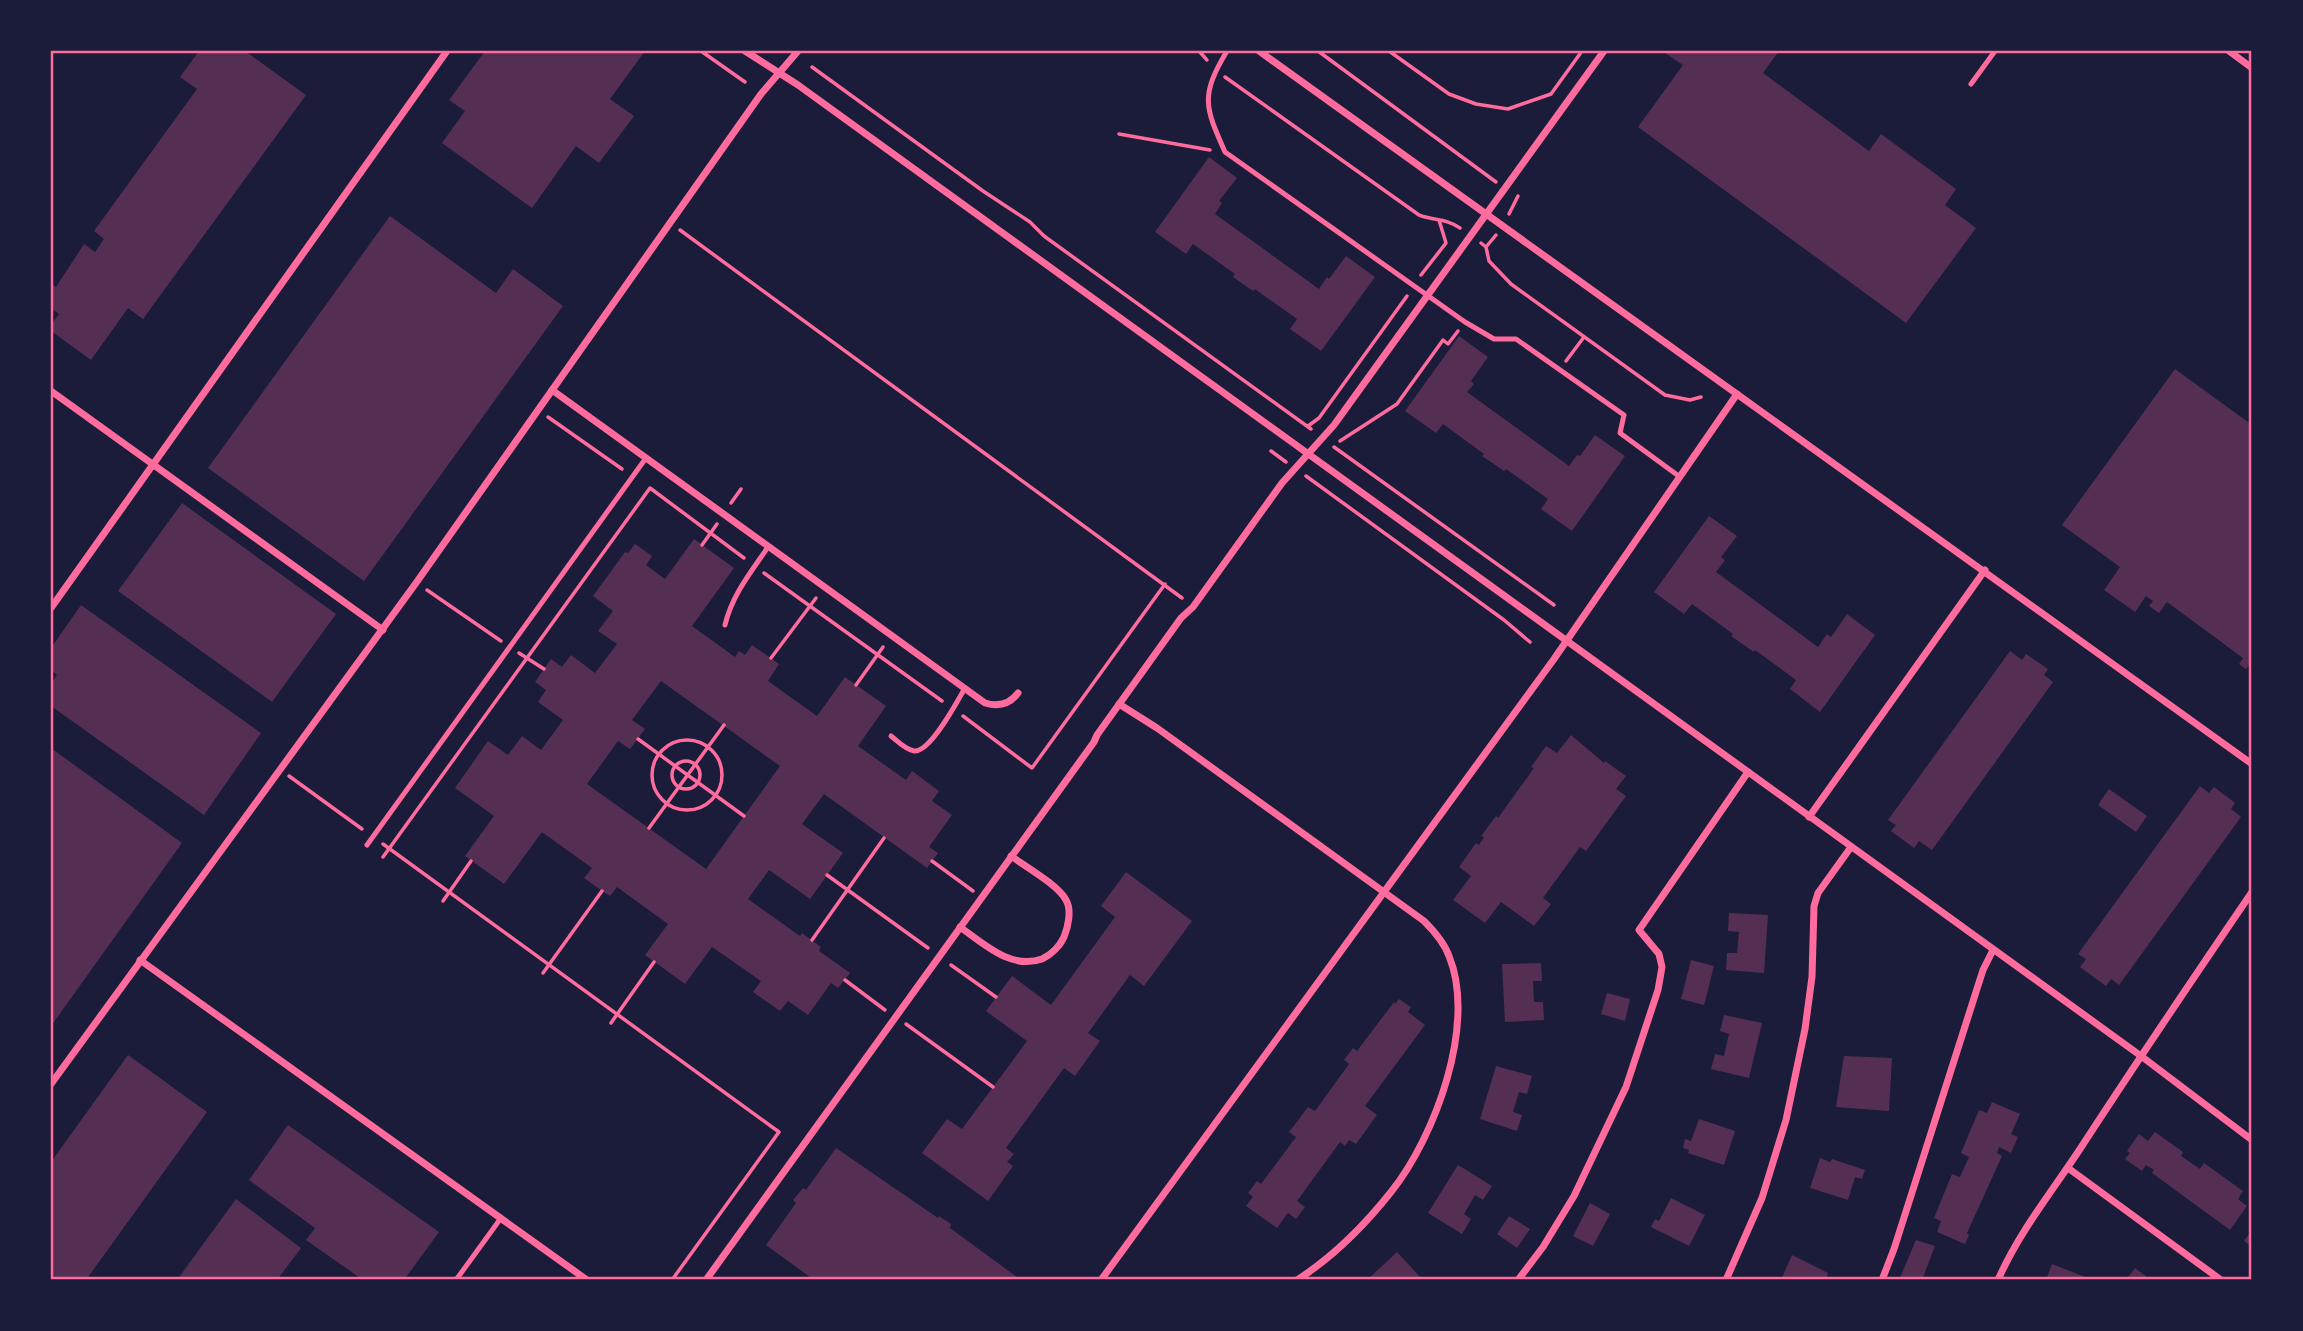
<svg xmlns="http://www.w3.org/2000/svg" width="2303" height="1331" font-family="'Alegreya Sans',sans-serif">
<style>
.building{fill:#542f53;fill-rule:evenodd}
.lines{fill:none;stroke-linecap:round;stroke-linejoin:round}
.path{stroke:#ff6b9d;stroke-width:3.5}
.service{stroke:#ff6b9d;stroke-width:5}
.minor{stroke:#ff6b9d;stroke-width:7}
.neatline{fill:none;stroke:#ff6b9d;stroke-width:2.5}
</style>
<rect width="100%" height="100%" fill="#1b1b3a"/>
<g class="building">
<polygon points="199,51 245,51 306,95 143,319 128,308 91,360 51,331 51,325 59,314 51,308 51,284 56,287 84,244 95,252 104,239 94,231 197,89 180,77"/>
<polygon points="485,51 645,51 610,99 634,116 599,163 576,146 532,208 442,143 465,111 449,100"/>
<polygon points="1667,51 1779,51 1763,73 1869,151 1881,134 1956,189 1945,205 1976,228 1906,323 1638,127 1683,65 1665,53"/>
<polygon points="1209,157 1237,178 1219,201 1222,203 1215,214 1319,289 1327,277 1329,279 1346,256 1375,277 1321,351 1290,329 1297,319 1255,289 1253,291 1233,277 1235,274 1193,244 1186,254 1155,232"/>
<polygon points="390,216 496,293 513,269 563,306 364,581 208,468"/>
<polygon points="1459,336 1488,357 1471,381 1474,384 1467,392 1569,466 1577,455 1580,456 1595,435 1625,456 1572,531 1541,509 1548,499 1506,469 1504,471 1482,456 1484,454 1443,424 1436,433 1405,411"/>
<polygon points="2175,369 2252,425 2252,661 2246,669 2239,664 2243,658 2167,602 2159,613 2149,606 2153,601 2146,596 2135,612 2104,590 2120,567 2062,525"/>
<polygon points="182,503 336,614 272,702 118,591"/>
<polygon points="1709,516 1737,536 1721,557 1725,560 1716,572 1818,647 1827,634 1831,637 1847,614 1875,635 1820,712 1790,689 1796,680 1755,650 1754,652 1731,636 1733,634 1692,604 1684,614 1654,592"/>
<path d="M694,539L734,568L692,626L735,657L739,651L745,655L752,645L779,664L768,681L817,716L845,677L886,706L858,746L906,780L912,771L939,791L932,801L952,815L929,847L938,853L927,868L824,794L802,824L843,853L810,899L769,870L748,899L800,936L802,933L821,947L819,951L850,973L838,988L831,983L808,1015L788,1001L780,1011L753,992L761,981L712,947L685,984L645,955L668,924L617,887L610,896L602,891L584,878L592,868L542,832L504,884L465,856L494,816L455,788L488,741L508,755L522,736L541,750L563,720L538,702L546,690L535,682L551,659L562,667L571,655L595,673L617,644L598,631L613,611L593,596L625,552L628,553L635,544L652,556L646,565L665,579ZM661,681L780,766L706,869L587,784L618,741L630,749L645,729L632,720Z"/>
<polygon points="81,605 261,733 204,815 51,706 51,684 57,675 51,670 51,648"/>
<polygon points="2010,651 2022,660 2026,654 2048,669 2044,675 2053,682 1932,850 1919,841 1914,848 1891,831 1896,825 1888,820"/>
<polygon points="1571,735 1604,763 1605,761 1626,776 1616,789 1626,796 1586,851 1580,847 1543,898 1551,904 1534,926 1501,902 1485,923 1453,900 1471,876 1459,867 1476,843 1479,845 1484,837 1481,836 1496,816 1498,818 1534,768 1531,767 1546,746 1557,753"/>
<polygon points="51,748 182,843 51,1026"/>
<polygon points="2200,786 2209,793 2214,787 2235,803 2231,809 2241,817 2119,985 2111,979 2106,986 2080,967 2086,959 2078,954"/>
<polygon points="2109,789 2147,816 2136,832 2098,805"/>
<polygon points="1126,872 1192,921 1144,986 1130,975 1088,1033 1100,1041 1075,1076 1064,1068 1006,1148 1014,1154 1007,1162 1013,1166 988,1201 922,1153 947,1119 962,1129 1027,1041 986,1011 1012,976 1051,1005 1115,917 1101,906"/>
<polygon points="1729,913 1768,915 1764,973 1726,970 1727,953 1737,953 1739,932 1728,931"/>
<polygon points="1691,960 1714,966 1704,1005 1681,999"/>
<polygon points="1541,963 1542,981 1533,981 1534,1002 1543,1002 1544,1020 1505,1022 1502,964"/>
<polygon points="1607,993 1630,999 1625,1021 1601,1014"/>
<polygon points="1399,999 1411,1007 1408,1012 1425,1025 1365,1106 1377,1115 1356,1144 1349,1140 1345,1146 1340,1142 1297,1201 1305,1207 1296,1219 1288,1213 1277,1228 1246,1206 1253,1197 1248,1193 1257,1181 1261,1184 1296,1137 1289,1132 1308,1107 1315,1111 1349,1064 1344,1060 1353,1048 1357,1051 1394,1002 1395,1004"/>
<polygon points="1724,1015 1762,1023 1749,1078 1711,1069 1715,1054 1724,1056 1729,1034 1720,1031"/>
<polygon points="128,1055 207,1112 86,1280 51,1280 51,1162"/>
<polygon points="1844,1056 1892,1058 1889,1111 1836,1107"/>
<polygon points="1496,1066 1532,1076 1527,1094 1519,1092 1513,1112 1522,1115 1517,1131 1480,1119"/>
<polygon points="1992,1102 2020,1114 2011,1134 2018,1137 2011,1153 1999,1147 1997,1153 2002,1156 1967,1233 1969,1235 1965,1244 1937,1232 1941,1221 1934,1218 1952,1174 1960,1177 1969,1157 1961,1153 1979,1110 1987,1113"/>
<polygon points="1699,1119 1735,1131 1724,1165 1688,1153 1689,1150 1683,1148 1685,1139 1691,1141"/>
<polygon points="288,1125 439,1232 404,1280 363,1280 306,1240 315,1228 249,1180"/>
<polygon points="2155,1132 2183,1152 2181,1156 2200,1169 2204,1163 2243,1191 2238,1199 2247,1206 2230,1230 2152,1173 2154,1170 2146,1165 2142,1171 2125,1159 2130,1153 2127,1151 2139,1134 2148,1141"/>
<polygon points="836,1148 938,1218 939,1216 951,1224 950,1228 1021,1280 814,1280 766,1245 796,1203 793,1200 803,1188 806,1190"/>
<polygon points="1820,1158 1830,1162 1832,1159 1865,1170 1862,1179 1855,1177 1848,1200 1810,1188"/>
<polygon points="1458,1165 1492,1186 1483,1200 1475,1195 1464,1214 1471,1219 1462,1234 1428,1213"/>
<polygon points="1671,1198 1705,1215 1689,1246 1651,1227 1655,1219 1659,1221"/>
<polygon points="236,1199 301,1248 277,1280 177,1280"/>
<polygon points="1590,1203 1610,1214 1593,1246 1573,1236"/>
<polygon points="1509,1216 1530,1229 1517,1248 1497,1234"/>
<polygon points="2252,1230 2252,1247 2244,1241"/>
<polygon points="1916,1240 1935,1246 1922,1280 1899,1280"/>
<polygon points="1397,1252 1423,1280 1367,1280"/>
<polygon points="1792,1255 1828,1273 1826,1280 1781,1280"/>
<polygon points="2052,1264 2093,1280 2046,1280"/>
<polygon points="2135,1268 2151,1280 2126,1280"/>
</g>
<g class="lines">
<g class="path">
<polyline points="701,51 745,82"/>
<polyline points="1199,51 1207,60"/>
<polyline points="1318,51 1496,182"/>
<polyline points="1389,51 1449,94 1476,104 1508,109 1551,94 1582,51"/>
<polyline points="812,67 983,191 1030,222 1044,236 1311,429"/>
<path d="M1225,77L1419,215C1435,221 1445,218 1460,228"/>
<polyline points="1119,134 1210,150"/>
<polyline points="1509,214 1518,196"/>
<polyline points="680,230 1182,598"/>
<polyline points="1481,243 1486,247 1489,261 1511,284 1665,395 1690,400 1701,397"/>
<polyline points="1486,247 1496,235"/>
<polyline points="1421,275 1446,243 1439,220"/>
<polyline points="1566,361 1584,337"/>
<polyline points="548,417 622,469"/>
<polyline points="1308,426 1319,418 1407,296"/>
<polyline points="1340,441 1397,404 1443,340 1448,344 1458,331"/>
<polyline points="1334,447 1554,605"/>
<polyline points="1271,451 1286,462"/>
<polyline points="1306,476 1504,620 1530,642"/>
<polyline points="731,503 741,489"/>
<polyline points="702,545 717,524"/>
<polyline points="764,573 942,701"/>
<polyline points="427,590 501,641"/>
<polyline points="519,653 544,669"/>
<polyline points="771,658 816,598"/>
<polyline points="856,685 883,647"/>
<polyline points="963,716 1032,768 1165,584"/>
<polyline points="638,739 744,816"/>
<circle cx="687" cy="775" r="35"/>
<circle cx="686" cy="775" r="14"/>
<polyline points="289,776 362,829"/>
<polyline points="649,828 724,725"/>
<polyline points="383,844 779,1132 672,1280"/>
<polyline points="383,857 650,488 744,558"/>
<polyline points="932,861 973,891"/>
<polyline points="827,875 928,948"/>
<polyline points="443,901 471,861"/>
<polyline points="812,940 884,838"/>
<polyline points="951,965 996,997"/>
<polyline points="543,973 602,891"/>
<polyline points="845,980 885,1010"/>
<polyline points="611,1023 654,962"/>
<polyline points="906,1024 993,1087"/>
</g>
<g class="service">
<path d="M1227,51C1200,96 1205,107 1225,152L1465,322L1494,339H1516L1624,415L1620,433L1680,477"/>
<polyline points="1971,84 1995,51"/>
<path d="M725,625C732,595 751,572 768,547"/>
<path d="M891,736C897,741 906,750 914,751C930,753 957,702 965,688"/>
<polyline points="367,845 646,458"/>
<polyline points="456,1280 501,1218"/>
</g>
<g class="minor">
<polyline points="745,51 798,85 2141,1056 2252,1140"/>
<path d="M1259,51C1589,290 1923,524 2252,764"/>
<polyline points="2229,51 2252,68"/>
<path d="M552,390L985,703C999,707 1010,704 1018,693"/>
<polyline points="51,391 383,630"/>
<polyline points="51,608 447,51"/>
<path d="M1119,704L1157,728L1424,921C1434,931 1444,942 1449,956C1477,1024 1435,1137 1391,1192C1364,1226 1333,1257 1297,1280"/>
<polyline points="1809,817 1985,570"/>
<path d="M960,927C984,944 1011,970 1042,959C1051,955 1060,946 1064,937C1068,927 1072,910 1066,900C1058,885 1026,867 1011,856"/>
<polyline points="140,960 587,1280"/>
<polyline points="51,1084 416,583 761,94 798,51"/>
<polyline points="2068,1168 2221,1280"/>
<polyline points="706,1280 1094,742 1097,735 1181,618 1193,607 1282,483 1334,425 1604,51"/>
<polyline points="1101,1280 1554,659 1737,394"/>
<polyline points="1518,1280 1543,1247 1574,1196 1626,1087 1658,990 1662,967 1659,954 1639,930 1748,772"/>
<polyline points="1726,1280 1762,1198 1786,1120 1805,1029 1812,977 1814,906 1818,893 1851,847"/>
<polyline points="1882,1280 1894,1249 1983,970 1993,950"/>
<path d="M1998,1280C2019,1232 2051,1193 2080,1149C2136,1063 2194,977 2252,892"/>
</g>
</g>
<rect width="2303" height="1331" fill="none" stroke="#1b1b3a" stroke-width="105"/>
<rect x="52" y="52" width="2198" height="1226" class="neatline"/>
</svg>
